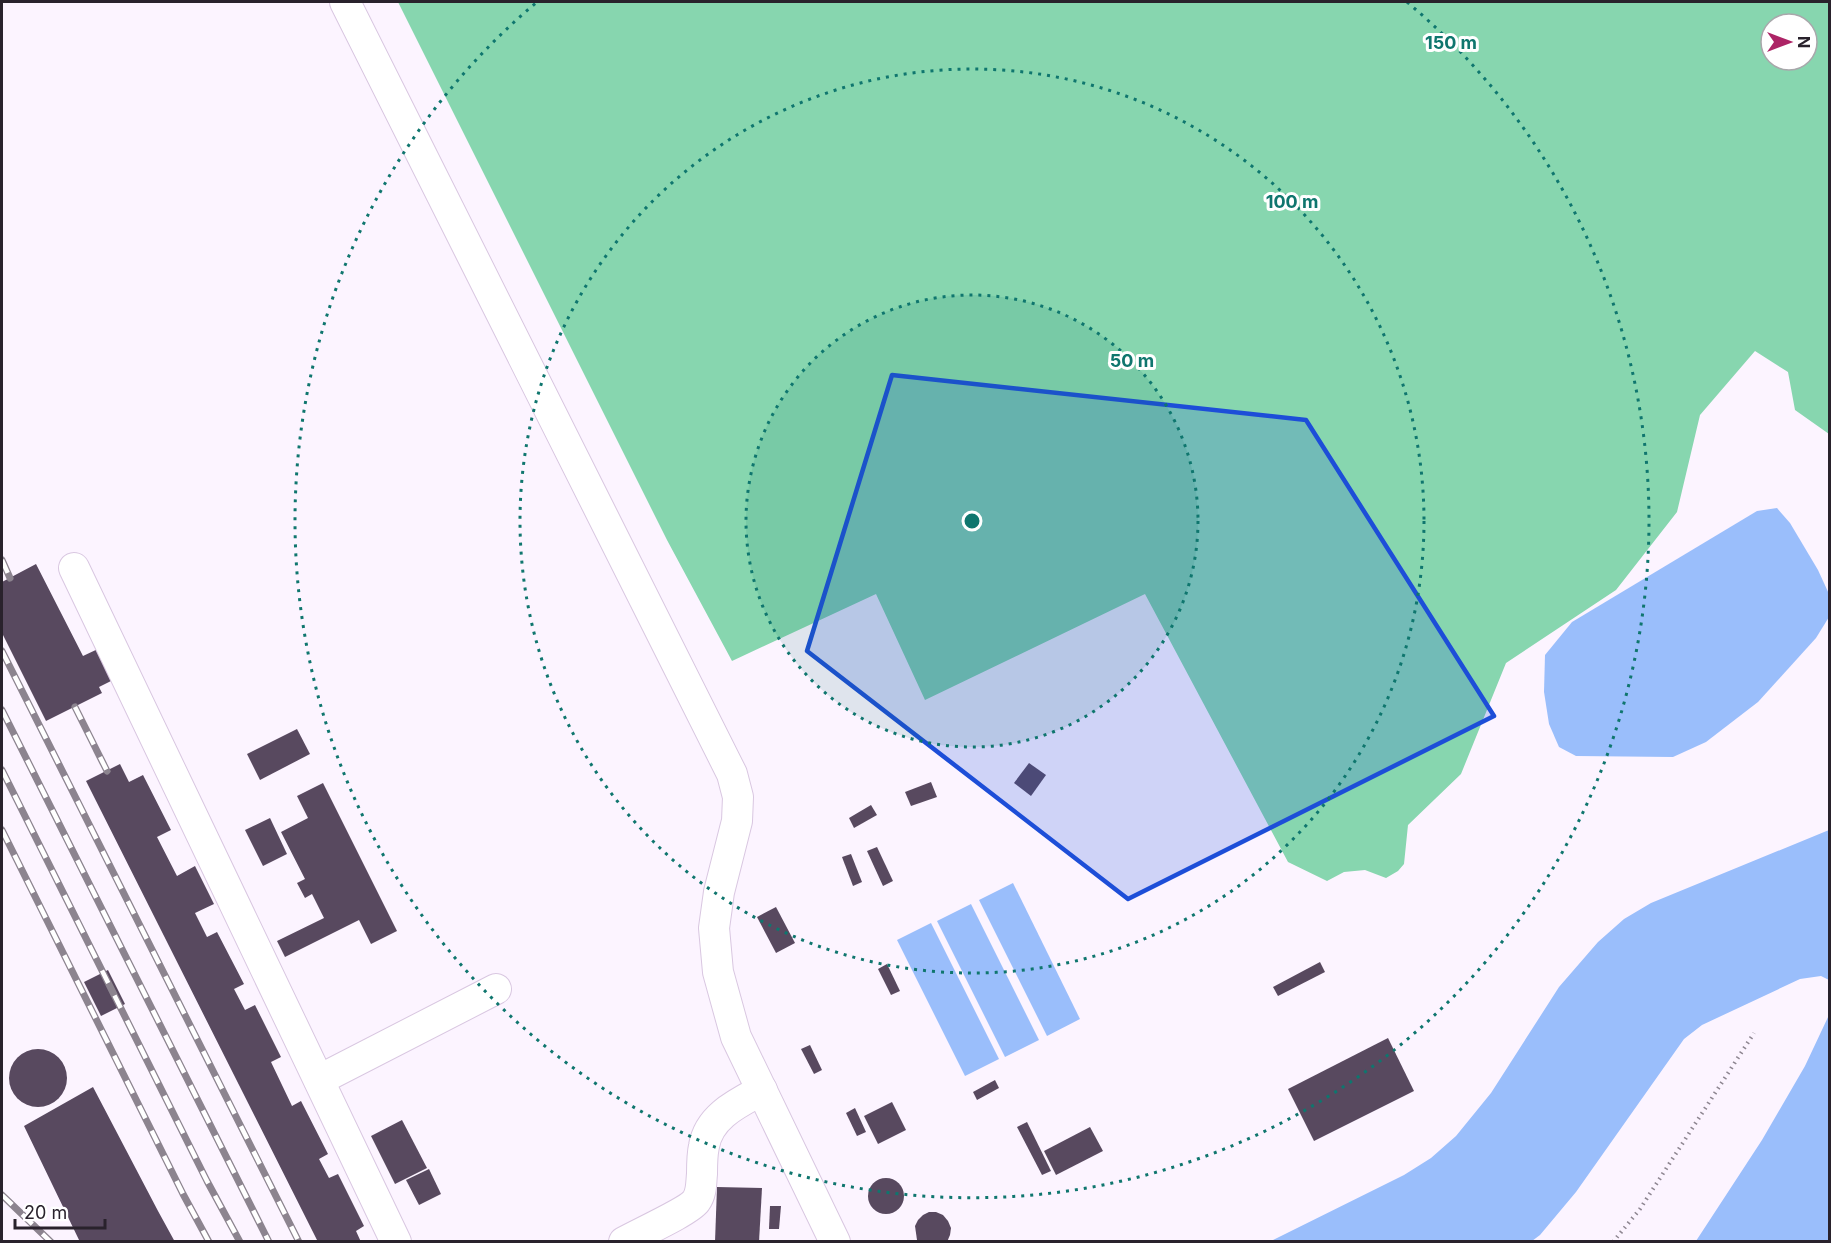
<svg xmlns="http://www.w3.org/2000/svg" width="1831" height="1243" font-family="Inter,sans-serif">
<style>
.forest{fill:#87d6af;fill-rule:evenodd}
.water{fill:#9abefb}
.building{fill:#58495f}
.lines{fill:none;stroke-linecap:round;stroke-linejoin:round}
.minor-casing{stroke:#d9c7e1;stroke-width:32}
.path{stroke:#8e8691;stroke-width:4;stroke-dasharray:1.5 4.5;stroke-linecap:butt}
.minor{stroke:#fff;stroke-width:30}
.rail-casing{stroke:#8c848f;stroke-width:7}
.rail{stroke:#fff;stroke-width:4.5;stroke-dasharray:14;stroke-linecap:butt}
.marked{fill:#1d4ed8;fill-opacity:0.2;stroke:#1d4ed8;stroke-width:4.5;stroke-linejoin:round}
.ring{fill:none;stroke:#0f766e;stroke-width:3;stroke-dasharray:3 6}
.centre{fill:#0f766e;stroke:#fff;stroke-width:3}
.ring-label{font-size:18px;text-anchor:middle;font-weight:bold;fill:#0f766e;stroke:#fff;stroke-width:6;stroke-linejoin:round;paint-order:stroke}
</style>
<rect width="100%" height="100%" fill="#fcf4ff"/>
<path class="forest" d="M398,2H1829V434L1795,410L1788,372L1755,351L1700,415L1677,512L1616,590L1506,663L1461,774L1408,825L1404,864L1398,871L1386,878L1365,870L1344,872L1327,881L1288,862L1145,594L925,700L876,594L732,661L667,540ZM1771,24H1807V60H1771Z"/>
<g class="water">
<polygon points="1777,508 1790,523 1818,570 1829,594 1829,617 1816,638 1758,702 1706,742 1673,757 1576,756 1559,747 1549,724 1544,692 1545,655 1572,622 1757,511"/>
<polygon points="1829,830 1829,980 1821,976 1800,979 1702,1025 1684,1039 1576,1192 1540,1235 1532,1241 1271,1241 1404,1175 1431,1158 1456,1136 1491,1093 1559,987 1598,942 1624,919 1651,903"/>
<polygon points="1013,883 1080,1019 1047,1036 979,900"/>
<polygon points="971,904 1039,1040 1005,1057 937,921"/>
<polygon points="931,923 999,1059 965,1076 897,940"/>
<polygon points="1829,1015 1829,1241 1696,1241 1762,1140 1805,1066"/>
</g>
<g class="building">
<polygon points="36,564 83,656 100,648 115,679 99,687 102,693 46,721 2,633 2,582"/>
<polygon points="297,729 310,754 260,780 247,754"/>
<polygon points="1029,763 1046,775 1031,796 1014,783"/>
<polygon points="120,764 129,782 143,775 171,830 157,837 177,876 195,866 214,904 195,913 207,937 217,932 244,984 234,989 245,1010 255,1005 281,1057 271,1062 292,1106 301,1101 328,1154 319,1159 329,1178 338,1174 364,1226 356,1231 361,1242 318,1242 86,781"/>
<polygon points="931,782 937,797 911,806 905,792"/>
<polygon points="323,783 397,931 371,944 359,920 285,957 277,941 324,918 312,894 305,898 297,883 305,879 281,832 308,818 297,796"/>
<polygon points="871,805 877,815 854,828 849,818"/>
<polygon points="270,818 287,854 263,866 245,830"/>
<polygon points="877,847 893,881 883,886 867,851"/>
<polygon points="851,854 862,882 853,886 842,857"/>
<polygon points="776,907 795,943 776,953 757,917"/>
<polygon points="1320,962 1325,972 1278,996 1273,987"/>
<polygon points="887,964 900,991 891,995 878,969"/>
<polygon points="108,970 125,1004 101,1016 84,982"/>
<polygon points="1388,1038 1414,1091 1314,1141 1288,1089"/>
<polygon points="810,1045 822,1070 814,1074 801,1049"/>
<circle cx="38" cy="1078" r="29"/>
<polygon points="995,1080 999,1088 977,1100 973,1092"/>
<polygon points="93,1087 158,1211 175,1242 80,1242 24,1126"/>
<polygon points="892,1102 906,1130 878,1144 864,1116"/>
<polygon points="855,1108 866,1132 857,1136 846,1113"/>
<polygon points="402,1120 427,1168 395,1184 371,1136"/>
<polygon points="1027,1122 1051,1171 1042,1175 1017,1127"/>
<polygon points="1090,1127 1103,1151 1056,1175 1044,1151"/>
<polygon points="429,1169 441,1194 419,1205 406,1180"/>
<circle cx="886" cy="1196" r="18"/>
<polygon points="717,1187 762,1188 759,1242 715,1242"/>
<polygon points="770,1206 781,1206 779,1229 769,1229"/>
<polygon points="929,1212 936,1212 943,1215 948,1221 951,1228 950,1235 947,1242 918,1242 917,1240 915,1226 918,1220 923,1215"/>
</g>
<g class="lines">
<g class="minor-casing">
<g id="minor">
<polyline points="345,2 732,774 738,797 737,821 719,892 714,928 718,972 736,1037 835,1242"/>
<polyline points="74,568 396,1242"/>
<polyline points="319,1080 496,989"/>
<path d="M624,1242C638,1234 689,1211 696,1201C702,1193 701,1182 702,1174C702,1164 702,1155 704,1146C709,1116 738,1103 762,1090"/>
</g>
</g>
<polyline class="path" points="1613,1242 1640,1209 1754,1033"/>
<use href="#minor" class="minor"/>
<g class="rail-casing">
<g id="rail">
<polyline points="2,560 10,578"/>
<polyline points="2,651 299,1242"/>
<polyline points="75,707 107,771"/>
<polyline points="2,710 269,1242"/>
<polyline points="2,770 207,1181 240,1242"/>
<polyline points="2,830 183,1194 209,1242"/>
<polyline points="2,1195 51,1242"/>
</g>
</g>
<use href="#rail" class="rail"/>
</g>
<path class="marked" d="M892,375L1306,420L1494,716L1128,899L807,651Z"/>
<circle cx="972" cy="521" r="226" fill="#0f766e" fill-opacity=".12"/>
<g class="ring">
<circle cx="972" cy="521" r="226"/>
<circle cx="972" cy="521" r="452"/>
<path d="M1407 2A677 677 0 1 1 537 2"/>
</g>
<circle cx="972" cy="521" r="9" class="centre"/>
<g class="ring-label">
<text x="1451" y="49">150 m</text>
<text x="1292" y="208">100 m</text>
<text x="1132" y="367">50 m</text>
</g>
<rect width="1831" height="1243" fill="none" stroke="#29222c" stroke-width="6"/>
<g transform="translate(1789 42) rotate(90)"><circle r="28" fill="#ffffff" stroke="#a9a7ab" stroke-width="1.5"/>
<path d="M0-4.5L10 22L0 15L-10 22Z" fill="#ad2466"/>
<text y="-9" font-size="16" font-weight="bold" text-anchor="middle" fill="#29222c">N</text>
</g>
<path d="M15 1219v9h90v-9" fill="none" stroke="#29222c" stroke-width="3"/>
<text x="24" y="1219" font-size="18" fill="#29222c" stroke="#ffffff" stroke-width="4.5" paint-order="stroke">20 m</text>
</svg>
